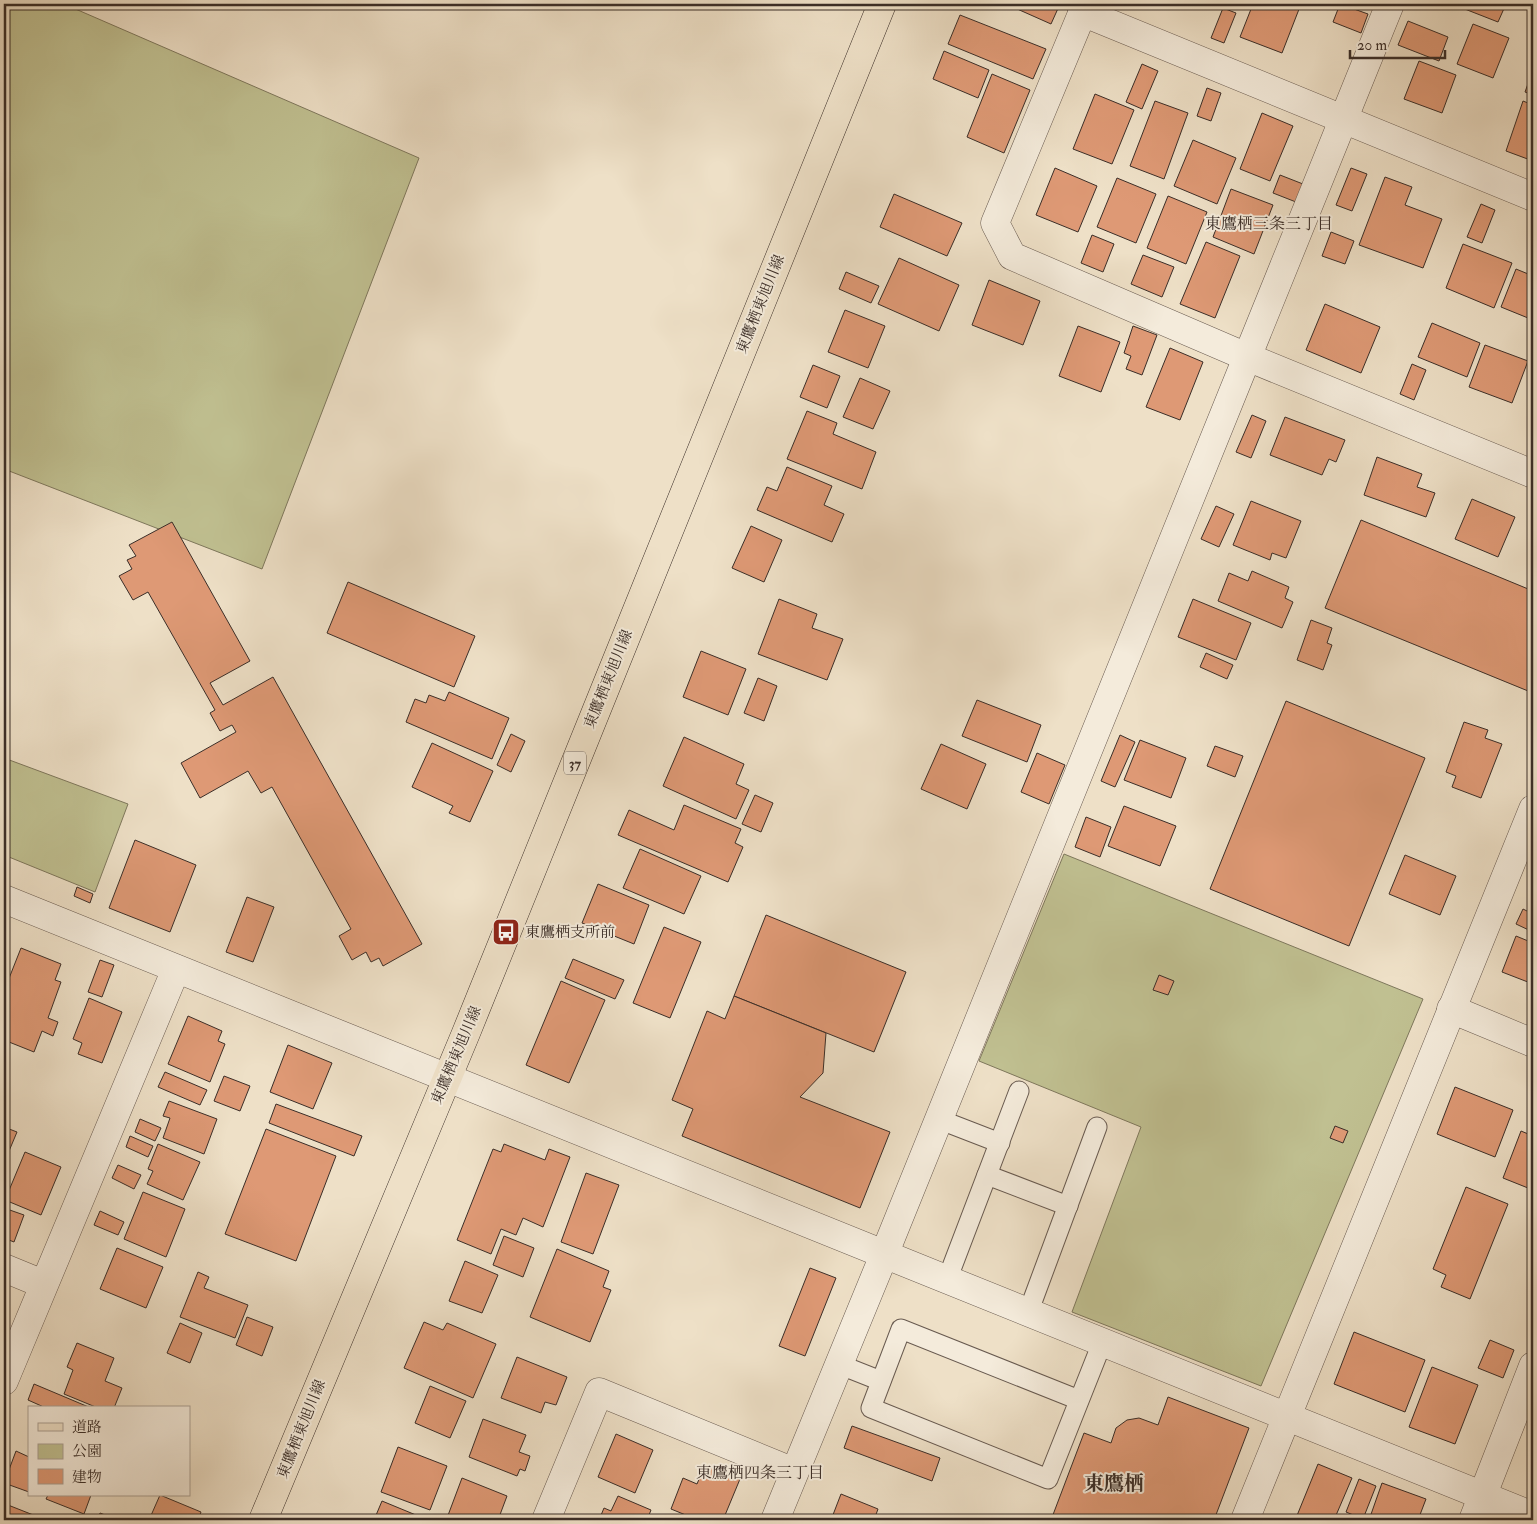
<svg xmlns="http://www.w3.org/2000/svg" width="1537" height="1524" font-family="'IM FELL Double Pica','Noto Serif JP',serif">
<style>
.green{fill:#c0c091;stroke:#7e775c}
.building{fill:#de9975;stroke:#3b2e28}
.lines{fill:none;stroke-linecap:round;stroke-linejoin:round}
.lane-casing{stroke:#685a50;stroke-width:21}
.street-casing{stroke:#685a50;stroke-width:29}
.primary-casing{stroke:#3b2e28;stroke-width:29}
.lane{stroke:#f4ebdb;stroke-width:19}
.street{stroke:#f4ebdb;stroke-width:28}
.primary{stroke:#eee0c7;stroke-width:28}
.labels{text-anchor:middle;stroke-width:4;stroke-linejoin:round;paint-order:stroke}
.shield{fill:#f4ebdb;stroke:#72675e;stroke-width:1}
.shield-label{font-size:14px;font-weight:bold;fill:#3b2e28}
.street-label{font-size:15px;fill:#3b2e28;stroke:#f4ebdb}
.poi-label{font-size:15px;fill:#3b2e28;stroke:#f4ebdb;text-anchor:start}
.neighbourhood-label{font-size:16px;fill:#3b2e28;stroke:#f4ebdb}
.district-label{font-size:20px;font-weight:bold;fill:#3b2e28;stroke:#f4ebdb}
</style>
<rect width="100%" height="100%" fill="#eee0c7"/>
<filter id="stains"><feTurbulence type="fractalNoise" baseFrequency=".004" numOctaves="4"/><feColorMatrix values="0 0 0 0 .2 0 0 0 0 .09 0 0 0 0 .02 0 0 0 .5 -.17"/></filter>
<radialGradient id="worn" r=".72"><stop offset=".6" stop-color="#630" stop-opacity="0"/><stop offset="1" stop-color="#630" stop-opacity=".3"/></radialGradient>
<g class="green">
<polygon points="4,4 64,4 419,158 262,569 4,469"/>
<polygon points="4,758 128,804 95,892 4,855"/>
<polygon points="1064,854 1423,999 1261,1386 1072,1312 1141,1127 979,1061"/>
</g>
<g class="building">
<polygon points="1006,4 1060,4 1051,24"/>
<polygon points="1253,4 1301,4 1282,53 1240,37"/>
<polygon points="1340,4 1368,14 1361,33 1333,22"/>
<polygon points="1452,4 1506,4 1498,22"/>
<polygon points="1223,8 1236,13 1224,43 1211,38"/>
<polygon points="960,15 1046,49 1033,79 948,44"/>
<polygon points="1408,21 1448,37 1439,61 1398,45"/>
<polygon points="1473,24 1509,38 1493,78 1457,64"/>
<polygon points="944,51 989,70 978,98 933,79"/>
<polygon points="1419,61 1456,75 1442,113 1404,99"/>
<polygon points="1142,64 1158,71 1142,109 1126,102"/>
<polygon points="1533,70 1533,95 1525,92"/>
<polygon points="992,74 1030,90 1004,153 967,137"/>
<polygon points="1207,88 1221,93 1211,121 1197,116"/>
<polygon points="1095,94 1134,110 1112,164 1073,149"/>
<polygon points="1155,101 1188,113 1164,179 1130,166"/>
<polygon points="1523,101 1533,105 1533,161 1506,151"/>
<polygon points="1262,113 1293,126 1270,181 1240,169"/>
<polygon points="1193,140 1236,158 1217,204 1174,186"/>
<polygon points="1055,168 1097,186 1078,232 1036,215"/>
<polygon points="1351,168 1367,174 1352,211 1336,205"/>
<polygon points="1280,175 1303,184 1296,202 1273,193"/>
<polygon points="1385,177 1412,187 1405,205 1442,219 1423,268 1359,245"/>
<polygon points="1117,178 1156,194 1136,243 1097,227"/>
<polygon points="1231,189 1273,205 1254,254 1213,237"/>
<polygon points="894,194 962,223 947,256 880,227"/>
<polygon points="1168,196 1207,212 1186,264 1147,248"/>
<polygon points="1481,204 1495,210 1482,243 1467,237"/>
<polygon points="1331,232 1354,241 1345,264 1322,256"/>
<polygon points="1092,235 1114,244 1103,272 1081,263"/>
<polygon points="1206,242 1240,256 1215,318 1180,304"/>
<polygon points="1463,244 1512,263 1494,308 1446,288"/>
<polygon points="1143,255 1174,267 1162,297 1131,284"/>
<polygon points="899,258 959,285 939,331 878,304"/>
<polygon points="1516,269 1533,276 1533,320 1501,307"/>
<polygon points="846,272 879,286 871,303 839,289"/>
<polygon points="989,280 1040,301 1023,345 972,325"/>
<polygon points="1325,304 1380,327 1361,373 1306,350"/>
<polygon points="845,310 885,326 868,368 828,352"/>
<polygon points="1432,323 1480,343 1467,377 1418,357"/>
<polygon points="1078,326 1120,342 1101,392 1059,376"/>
<polygon points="1133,326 1157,335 1142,375 1126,369 1131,356 1124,353"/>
<polygon points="1485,345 1528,361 1512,403 1469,387"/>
<polygon points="1170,348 1203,362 1180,420 1146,407"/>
<polygon points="1412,364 1426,370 1414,400 1400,394"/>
<polygon points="813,365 840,376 827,408 800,397"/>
<polygon points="860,378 890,391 873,429 843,417"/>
<polygon points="807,411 837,423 833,434 876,452 862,489 787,459"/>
<polygon points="1252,415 1266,421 1251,458 1236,452"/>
<polygon points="1285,417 1345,440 1336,462 1329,459 1322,475 1270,455"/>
<polygon points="1377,457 1422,474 1417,487 1435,493 1426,517 1364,495"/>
<polygon points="787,467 832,486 824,505 844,514 832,542 757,510 767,487 777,491"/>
<polygon points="1472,499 1515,517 1498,557 1455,539"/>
<polygon points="1251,501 1301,521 1286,558 1272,553 1270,560 1233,545"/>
<polygon points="1216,506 1234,514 1219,547 1201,539"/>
<polygon points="1361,520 1533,591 1533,693 1325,608"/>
<polygon points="172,522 250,661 210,683 223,705 273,677 422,944 383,966 379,958 371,962 366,952 352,960 339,936 351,929 272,787 261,793 248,771 200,798 181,763 236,732 232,725 220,731 210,713 215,710 148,592 133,600 119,576 132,569 127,560 136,556 129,545"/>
<polygon points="751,526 782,540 764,582 732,568"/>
<polygon points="1252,571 1289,587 1285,598 1293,602 1282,628 1218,601 1229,573 1248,581"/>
<polygon points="348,582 475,636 454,687 327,633"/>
<polygon points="779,599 817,614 812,628 843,639 827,680 758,654"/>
<polygon points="1193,599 1251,623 1236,660 1178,637"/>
<polygon points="1311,620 1332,628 1327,643 1332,645 1323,670 1297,660"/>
<polygon points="701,651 746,669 728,715 683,697"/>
<polygon points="1206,653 1233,665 1227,679 1200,667"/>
<polygon points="758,678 777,686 764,721 744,713"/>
<polygon points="449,692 509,718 492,759 406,722 415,699 426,703 429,695 445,701"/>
<polygon points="977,700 1041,725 1027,762 962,736"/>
<polygon points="1286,701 1425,758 1349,946 1210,889"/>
<polygon points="1464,722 1488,730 1485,738 1502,744 1481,798 1452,787 1456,776 1446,772"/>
<polygon points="511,734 525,741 511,772 497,765"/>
<polygon points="1120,735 1135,742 1115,787 1101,781"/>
<polygon points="684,737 744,764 736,784 749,790 736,819 663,786"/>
<polygon points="1140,740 1186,758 1171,798 1124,780"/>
<polygon points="432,743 493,771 470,822 449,813 453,806 412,787"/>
<polygon points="941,744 986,764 967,809 921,789"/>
<polygon points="1215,746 1243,756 1235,777 1207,766"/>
<polygon points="1037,753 1065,765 1049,804 1021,792"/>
<polygon points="755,795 773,803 761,832 742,824"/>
<polygon points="684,805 741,829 735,843 743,847 728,882 618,835 629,810 674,830"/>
<polygon points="1124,806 1176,826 1160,866 1108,846"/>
<polygon points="1086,817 1111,827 1100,857 1075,847"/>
<polygon points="135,840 196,865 170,932 109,908"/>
<polygon points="640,849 701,876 684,914 623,888"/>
<polygon points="1405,855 1456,876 1440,915 1389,894"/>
<polygon points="598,884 649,905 634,944 582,923"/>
<polygon points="77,887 93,894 90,903 74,896"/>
<polygon points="247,897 274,907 253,962 226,952"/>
<polygon points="1523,909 1533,914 1533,932 1516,924"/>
<polygon points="766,915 906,972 874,1052 734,996"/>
<polygon points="664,927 701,942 670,1018 633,1003"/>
<polygon points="1516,936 1533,943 1533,984 1502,972"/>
<polygon points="21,948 61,964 55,980 61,982 48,1018 58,1022 53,1036 42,1031 34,1052 4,1040 4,991"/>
<polygon points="573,959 624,980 615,999 565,978"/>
<polygon points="100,960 114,965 102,997 88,992"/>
<polygon points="1159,975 1174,981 1168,995 1153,990"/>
<polygon points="561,981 605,1000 569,1083 526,1065"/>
<polygon points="734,996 826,1033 823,1073 800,1097 890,1132 860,1208 682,1136 693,1109 672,1100 707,1011 725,1019"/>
<polygon points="89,998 122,1012 102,1063 78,1054 82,1043 73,1039"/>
<polygon points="188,1016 222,1031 218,1041 225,1044 210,1082 168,1064"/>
<polygon points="288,1045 332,1063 313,1109 270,1092"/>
<polygon points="165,1072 207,1090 200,1105 158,1087"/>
<polygon points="224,1076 250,1086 240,1111 214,1101"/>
<polygon points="1455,1087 1513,1110 1495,1157 1437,1134"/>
<polygon points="169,1101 217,1119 204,1154 163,1138 170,1118 163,1116"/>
<polygon points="276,1104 362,1136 354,1156 269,1123"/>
<polygon points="140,1119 161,1128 155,1141 135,1132"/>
<polygon points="1335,1126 1348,1131 1343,1143 1330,1138"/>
<polygon points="4,1127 17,1132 4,1163"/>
<polygon points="266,1129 336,1156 296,1261 225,1234"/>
<polygon points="1521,1131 1533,1136 1533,1190 1503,1178"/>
<polygon points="130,1136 153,1146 148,1157 126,1147"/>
<polygon points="158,1144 200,1162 183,1200 147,1184 153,1171 148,1169"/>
<polygon points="504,1144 545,1160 549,1149 570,1157 543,1227 523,1218 516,1235 501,1229 491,1254 457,1240 493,1149 501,1152"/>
<polygon points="25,1152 61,1167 41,1215 5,1200"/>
<polygon points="118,1165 141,1175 134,1189 112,1178"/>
<polygon points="586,1173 619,1185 593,1254 561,1242"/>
<polygon points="1466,1187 1508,1204 1470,1299 1441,1287 1446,1275 1433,1269"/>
<polygon points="143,1192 185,1209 166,1257 124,1239"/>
<polygon points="4,1208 24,1215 14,1242 4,1238"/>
<polygon points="100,1211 124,1222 118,1235 94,1225"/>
<polygon points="504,1236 534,1248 523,1277 493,1265"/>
<polygon points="117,1248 163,1267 146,1308 100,1289"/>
<polygon points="557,1249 609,1271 603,1287 611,1290 590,1342 530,1317"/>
<polygon points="465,1261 498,1275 482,1313 449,1301"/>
<polygon points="810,1268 836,1278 805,1356 779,1346"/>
<polygon points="198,1272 209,1277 204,1288 248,1305 235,1338 180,1317"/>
<polygon points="247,1317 273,1327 262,1356 236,1345"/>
<polygon points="424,1322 443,1330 447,1323 496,1344 473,1398 404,1368"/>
<polygon points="180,1323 202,1333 190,1363 167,1353"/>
<polygon points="1354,1332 1425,1360 1405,1412 1334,1384"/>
<polygon points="1490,1340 1514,1350 1503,1378 1478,1368"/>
<polygon points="77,1343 114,1358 105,1381 122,1388 114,1408 98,1408 64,1394 73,1370 67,1367"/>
<polygon points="517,1357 567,1377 556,1405 545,1402 541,1413 501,1398"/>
<polygon points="1432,1367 1478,1385 1455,1444 1409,1427"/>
<polygon points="34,1384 91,1408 46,1408 28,1400"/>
<polygon points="430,1386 466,1401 450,1438 415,1423"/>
<polygon points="1168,1397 1249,1428 1214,1520 1051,1520 1084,1433 1111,1443 1116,1428 1127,1420 1139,1418 1158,1425"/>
<polygon points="483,1419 526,1435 519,1452 530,1456 525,1471 520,1469 517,1476 469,1457"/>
<polygon points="852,1426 940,1458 932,1481 844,1448"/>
<polygon points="616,1434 653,1450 635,1493 598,1477"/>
<polygon points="398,1447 447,1466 430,1510 381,1492"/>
<polygon points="16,1451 29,1457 29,1492 4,1483"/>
<polygon points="1318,1464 1352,1478 1334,1520 1302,1520 1296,1518"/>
<polygon points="705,1465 740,1479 723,1520 698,1520 671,1509 683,1478 697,1484"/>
<polygon points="462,1478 507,1496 498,1520 452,1520 447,1518"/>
<polygon points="1359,1479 1376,1486 1363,1519 1346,1512"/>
<polygon points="1382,1483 1426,1499 1418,1520 1369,1520"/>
<polygon points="841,1494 878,1509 874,1520 831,1520"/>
<polygon points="48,1495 91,1495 84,1514 46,1499"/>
<polygon points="160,1495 201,1512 198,1520 149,1520"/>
<polygon points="618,1496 651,1510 647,1520 599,1520 604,1508 611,1511"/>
<polygon points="382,1501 428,1520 374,1520"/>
<polygon points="8,1505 46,1520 4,1520"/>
<polygon points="100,1513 118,1520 97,1520"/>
<polygon points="803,1515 814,1520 800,1520"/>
</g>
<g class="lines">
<g class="lane-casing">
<g id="lane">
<polyline points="938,1119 1000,1143"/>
<polyline points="987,1175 1068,1206"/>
<polyline points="947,1280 1019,1091"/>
<polyline points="1028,1313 1097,1127"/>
<polyline points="838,1364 881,1381"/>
<polyline points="1079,1400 901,1329 871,1408 1048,1479 1102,1343"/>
</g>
</g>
<g class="street-casing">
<g id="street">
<polyline points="1086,4 995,223 1012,256 1247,357 1533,474"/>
<polyline points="1082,12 1533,197"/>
<polyline points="4,899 1533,1516"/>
<polyline points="1451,1009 1533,1043"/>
<polyline points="4,1268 43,1284"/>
<polyline points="4,1381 176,969"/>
<polyline points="546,1520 599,1392 794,1472"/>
<polyline points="775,1520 884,1255 1390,4"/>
<polyline points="1245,1520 1533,809"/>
<polyline points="1473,1520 1533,1366"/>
</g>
</g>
<g class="primary-casing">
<polyline id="primary" points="263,1520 466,1033 882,4"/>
</g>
<use href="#lane" class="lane"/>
<use href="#street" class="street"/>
<use href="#primary" class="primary"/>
</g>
<defs>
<g id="bus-square" transform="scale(1.4375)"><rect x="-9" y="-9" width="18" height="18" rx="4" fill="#8f2418" stroke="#f4ebdb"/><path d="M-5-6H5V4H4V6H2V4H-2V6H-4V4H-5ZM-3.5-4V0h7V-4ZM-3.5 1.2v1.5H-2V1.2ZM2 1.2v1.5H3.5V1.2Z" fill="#fff"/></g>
</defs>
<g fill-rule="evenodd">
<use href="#bus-square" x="506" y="932"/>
</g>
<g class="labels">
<rect class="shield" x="564" y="751.5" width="22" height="23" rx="4"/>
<g class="shield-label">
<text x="575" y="768">37</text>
</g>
<g class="street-label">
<text transform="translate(760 304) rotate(-68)" y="5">東鷹栖東旭川線</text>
<text transform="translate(608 679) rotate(-68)" y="5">東鷹栖東旭川線</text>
<text transform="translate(456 1055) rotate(-67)" y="5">東鷹栖東旭川線</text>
<text transform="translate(301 1429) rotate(-68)" y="5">東鷹栖東旭川線</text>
</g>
<g class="poi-label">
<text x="525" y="937">東鷹栖支所前</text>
</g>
<g class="neighbourhood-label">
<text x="1269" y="229">東鷹栖三条三丁目</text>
<text x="760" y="1478">東鷹栖四条三丁目</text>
</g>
<g class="district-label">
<text x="1114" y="1490">東鷹栖</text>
</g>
</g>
<rect width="1537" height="1524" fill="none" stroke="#eee0c7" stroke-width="20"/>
<rect x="5" y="5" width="1527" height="1514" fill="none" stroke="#3b2e28" stroke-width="2.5"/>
<rect x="10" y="10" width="1517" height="1504" fill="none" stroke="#3b2e28"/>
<rect x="28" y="1406" width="162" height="90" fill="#f4ebdb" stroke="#aa9f93"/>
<rect x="38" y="1423" width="25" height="8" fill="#eee0c7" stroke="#aa9f93"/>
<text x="72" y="1432" font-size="15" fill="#3b2e28">道路</text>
<rect x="38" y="1444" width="25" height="15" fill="#c0c091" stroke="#aa9f93"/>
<text x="72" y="1456" font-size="15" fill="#3b2e28">公園</text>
<rect x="38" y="1469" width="25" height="15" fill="#de9975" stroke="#aa9f93"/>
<text x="72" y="1482" font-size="15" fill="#3b2e28">建物</text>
<path d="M1350 50v8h95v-8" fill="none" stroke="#3b2e28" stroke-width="2.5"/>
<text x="1357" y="50" font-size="15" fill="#3b2e28" stroke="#f4ebdb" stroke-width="4" paint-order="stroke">20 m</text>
<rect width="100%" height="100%" filter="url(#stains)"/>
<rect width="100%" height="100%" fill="url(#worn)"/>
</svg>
